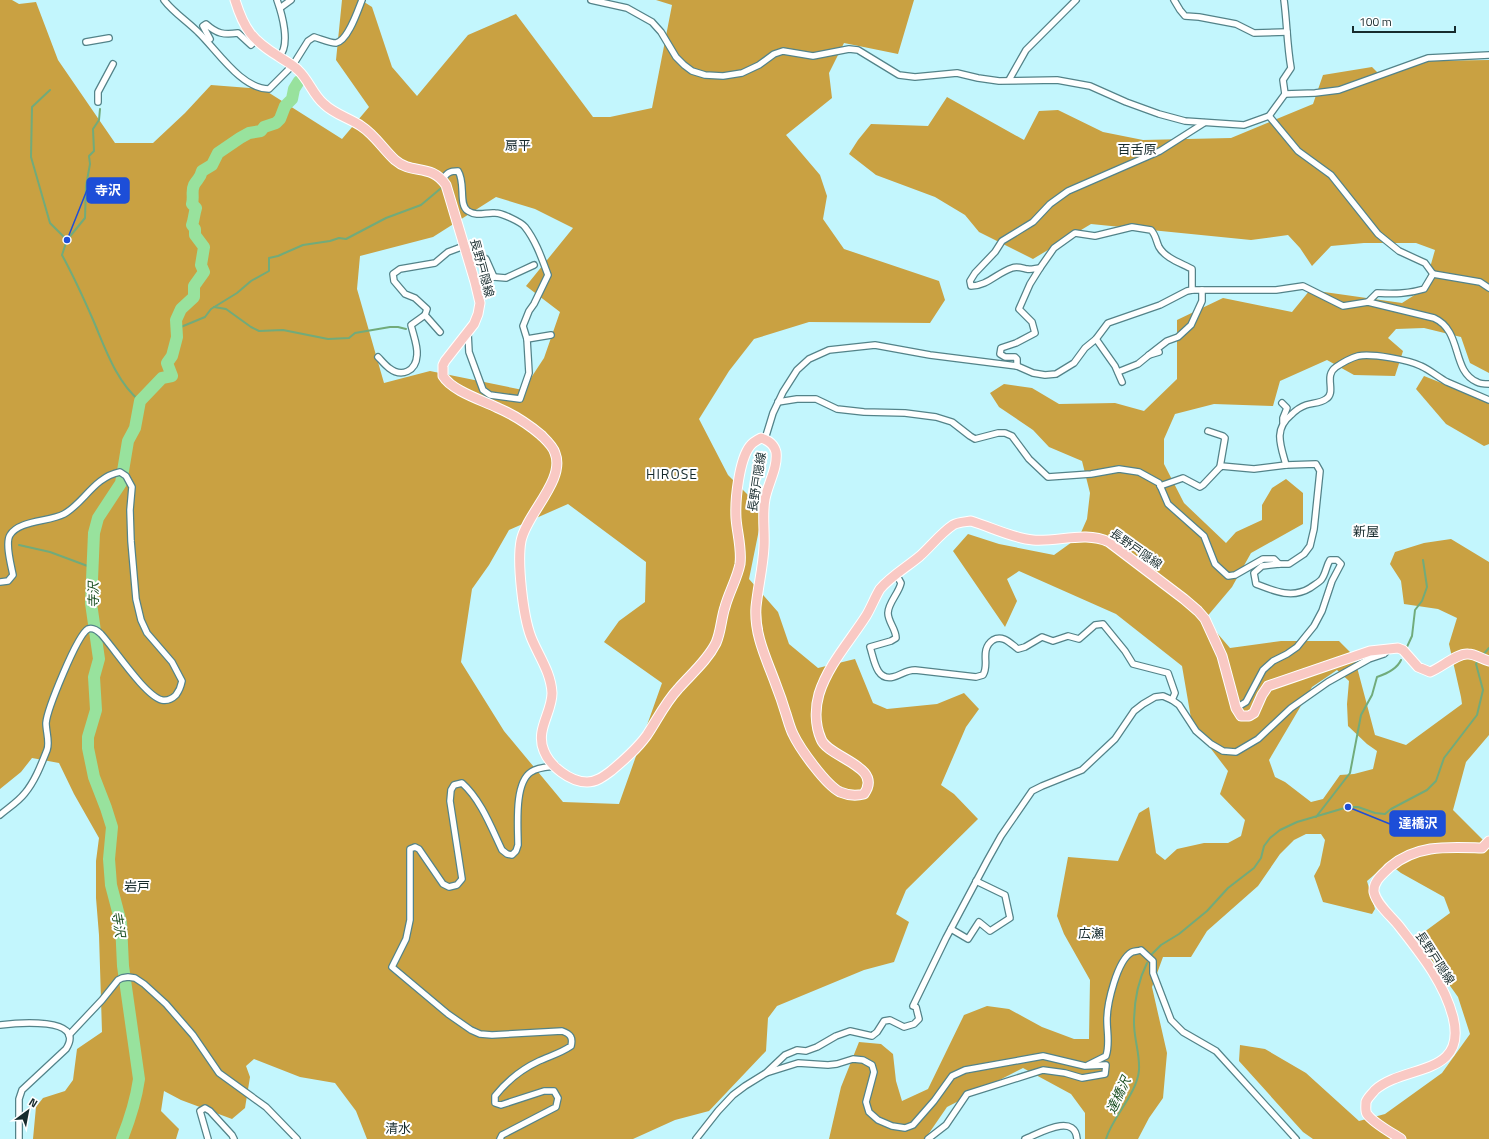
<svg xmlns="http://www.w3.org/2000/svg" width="1489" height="1139" font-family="'Titillium Web','Noto Sans JP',sans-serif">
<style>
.forest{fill:#c9a142;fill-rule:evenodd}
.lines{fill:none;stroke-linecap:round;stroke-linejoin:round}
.stream{stroke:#71ab7b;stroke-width:2}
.river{stroke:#98e29d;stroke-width:12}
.minor-casing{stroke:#538389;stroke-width:8}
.primary-casing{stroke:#fff;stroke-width:11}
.minor{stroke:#fff;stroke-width:5.5}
.primary{stroke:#f9c9c4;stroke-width:9}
.labels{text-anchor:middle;stroke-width:4;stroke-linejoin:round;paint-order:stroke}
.street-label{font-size:12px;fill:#172b2d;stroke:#fff}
.neighbourhood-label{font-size:13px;fill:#172b2d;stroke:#fff}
.water-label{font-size:13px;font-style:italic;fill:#1d5124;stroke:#fff}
.quarter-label{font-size:14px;letter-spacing:1px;fill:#172b2d;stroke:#fff}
.leader{fill:none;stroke:#1d4ed8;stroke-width:1.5}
.callout-dot{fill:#1d4ed8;stroke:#fff;stroke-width:1.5}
.callout{fill:#1d4ed8;stroke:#1d4ed8;stroke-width:1.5}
.callout-label{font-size:13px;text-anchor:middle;font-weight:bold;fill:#fff}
</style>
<rect width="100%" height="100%" fill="#c3f6fd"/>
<g class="forest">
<path d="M0,0H12L19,4L36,2L58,60L115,143H153L185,113L211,85L263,89L342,139L369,107L336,60L342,0H361L372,7L392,67L417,96L468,35L516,14L593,117H610L652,108L672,5L656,0H914L898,54L844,43L829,73L832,98L786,135L820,175L827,196L823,219L844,249L939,281L945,300L930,323L809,322L754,339L729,371L699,419L728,475L763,510L749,579L778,612L789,644L818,668L855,659L873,703L887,709L937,704L964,693L979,709L966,727L941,785L954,794L978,819L906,890L896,914L909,922L894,962L864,970L777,1006L768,1018L766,1051L709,1111L675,1120L633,1139H367L356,1111L335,1083L300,1077L254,1059L246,1066L250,1077L245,1108L232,1119L181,1100L164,1091L161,1111L179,1129L176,1139H33L36,1107L43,1098L65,1091L73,1080L77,1049L102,1032L99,935L96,898V861L99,838L74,794L59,763L32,758L21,772L0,789ZM496,197L535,209L573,228L526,286L560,312L544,358L523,390L430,371L384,383L357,289L360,256L433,237ZM568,504L646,562L645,602L619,621L604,642L662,683L619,804L563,802L504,731L461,662L472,589L489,565L509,530Z"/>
<path d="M1489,60V373L1470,363L1461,337L1424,328L1396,329L1388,338L1403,351L1395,376L1354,375L1327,360L1280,381L1273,406L1214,404L1175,414L1164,439V464L1184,503L1226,543L1236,532L1262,520V505L1272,488L1286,479L1303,493V524L1251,553L1232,587L1205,619L1230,648L1281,641H1339L1354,656L1375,735L1406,745L1462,704L1461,697L1449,644L1457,618L1438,609L1404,604L1401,581L1390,564L1395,552L1424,543L1451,539L1489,562V735L1466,762L1453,810L1489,846V1139H1313L1303,1132L1239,1061L1240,1045L1265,1049L1306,1073L1359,1121L1385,1114L1442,1073L1470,1034L1458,997L1416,938L1450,913L1444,897L1401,873L1388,863L1367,881L1375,909L1372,914L1323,902L1314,876L1320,865L1325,840L1321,834H1306L1294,840L1280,854L1258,886L1207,931L1191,957H1163L1152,987L1167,1053L1163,1098L1149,1118L1138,1139H1085V1113L1071,1094L1023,1068L947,1107L925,1139H829L841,1087L859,1042L881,1044L893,1054L896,1081L902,1101L928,1089L964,1015L987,1006L1009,1009L1042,1027L1074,1039H1089L1090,980L1064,934L1057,916L1068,857L1118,861L1139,813L1149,807L1156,853L1165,860L1177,849L1204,843H1228L1241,836L1245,820L1220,794L1228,771L1192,724L1182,666L1116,614L1019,571L1007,579L1017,601L1005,627L953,551L968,534L999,544L1054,555L1079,537L1087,519L1090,493L1082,461L1049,447L1033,430L999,407L990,393L1004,384L1032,388L1059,404L1115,403L1144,411L1177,379V320L1223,298L1292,312L1310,290L1402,303L1424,289L1435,250L1416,243H1364L1331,246L1312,266L1300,248L1288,235L1251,240L1091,224L1033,259L979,232L965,215L935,197L876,175L849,154L858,140L871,124L928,126L947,97L1024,140L1039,111L1058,110L1103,132L1143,140L1231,138L1313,104L1323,75L1372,67L1380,75L1421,61ZM1337,670L1349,681L1347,704L1348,726L1367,744L1377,751L1373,769L1354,774L1340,775L1323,799L1311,802L1285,782L1275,777L1269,760L1312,687Z"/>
<polygon points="1424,376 1489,402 1489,444 1484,446 1446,424 1416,389"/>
</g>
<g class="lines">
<g class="stream">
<path d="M50,90L32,107L31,157L50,223L67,240L62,255C74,277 84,299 94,322C105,348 117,383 140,401"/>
<polyline points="67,240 85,218 86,186 90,164 89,156 94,151 93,129 99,120 100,109"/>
<polyline points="214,307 226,309 251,327 259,331 283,330 328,339 349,338 355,333 390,327 398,327 406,329"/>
<polyline points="176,329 205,317 211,309 237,293 251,281 269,271 269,258 278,256 303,245 330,241 339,238 346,239 386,218 421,205 440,189"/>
<polyline points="19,545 50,552 93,568"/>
<polyline points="1406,649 1412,636 1415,610 1422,601 1427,587 1423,560"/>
<polyline points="1482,656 1489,648"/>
<path d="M1316,817L1350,773L1361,715L1372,695L1377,677C1386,674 1397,669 1401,660"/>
<polyline points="1152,954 1161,945 1179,934 1207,911 1228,888 1254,868 1261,858 1264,846 1270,838 1280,830 1297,822 1348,807 1358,807 1375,813 1385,814 1391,809 1427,790 1436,781 1444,758 1477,715 1483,690 1476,664 1479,659"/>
<path d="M1106,1139C1113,1116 1137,1094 1139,1070C1140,1054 1134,1039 1134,1023C1134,1004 1138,981 1147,963"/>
</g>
<path class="river" d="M122,1139C130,1119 136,1100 139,1079L123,966L121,923L111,885L109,859L112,827L106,808L94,777L88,748V737L96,710L94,677L99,659L91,603L94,533L98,518L121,483L128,441L135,428L140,401L162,378L172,376L167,363L172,356L177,337L176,320L181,309L194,297V286L204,272L201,265L204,247L195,235V229L192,225C194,220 194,214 196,208L192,204C194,197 191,191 194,185C198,178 200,179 202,171L212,165L218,153L240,138L249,133L261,131L264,127L276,123L280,119L285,106L292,99L294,89L299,81"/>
<g class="minor-casing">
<g id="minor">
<path d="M164,0C173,12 187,21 198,32C217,50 241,89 269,89L293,65L308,41L314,37C321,39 330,43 336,43C348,41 358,10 362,0"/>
<path d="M277,0C282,14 291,45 279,57"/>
<path d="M591,0L627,8L652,22L661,32L676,57L684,65L692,71L705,75L723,76L742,73L759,65L774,54L783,51L813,56L849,49L858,50L899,75L915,77L957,73L978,78L999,81L1057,80L1090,86L1126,102L1159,114L1185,121L1244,125L1269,116L1285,94L1283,80L1291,68C1287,45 1287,23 1284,0"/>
<polyline points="1174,0 1180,10 1185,16 1199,17 1236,24 1254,33 1287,32"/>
<polyline points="280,8 291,0"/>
<path d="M210,39L203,26L206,24C217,34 224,35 238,33L251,45L256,40"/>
<polyline points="86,42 109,38"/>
<polyline points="1009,80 1026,50 1076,0"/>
<polyline points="1285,94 1315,93 1339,90 1428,58 1489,55"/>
<polyline points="98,102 98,92 113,64"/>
<polyline points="1269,116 1298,151 1331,175 1378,234 1399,251 1425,263 1433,274"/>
<path d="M442,180C447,173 449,171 458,171C466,183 458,205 468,211C477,217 486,212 495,213C502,213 521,222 525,227C536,241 542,259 548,275L534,304L529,311L523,326L527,339L529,373L520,399L490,395L483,390L469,352L468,333"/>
<path d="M1040,268L1054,248L1075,233L1095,236L1132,227L1151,230C1156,235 1156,241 1159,247C1165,258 1181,263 1192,269V290"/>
<polyline points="1433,274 1480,282 1489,288"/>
<polyline points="494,277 506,278 534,265"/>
<polyline points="475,282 494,277 486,259"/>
<path d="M1368,302L1377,293C1394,294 1408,294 1424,289L1433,274"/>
<polyline points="440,332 425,315 427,309 415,298 405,294 394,281 393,274 400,269 435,263 448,252 464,246"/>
<polyline points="527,339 551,335"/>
<polyline points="1096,339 1115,366 1122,382"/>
<polyline points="1149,355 1167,341 1178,337 1191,325 1202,301 1202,290"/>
<path d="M378,357C381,360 385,365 389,368C402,378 416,371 417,355C418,346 413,334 411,325L425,315"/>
<path d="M1017,366V359L1015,357H1005L1000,354L1001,348L1016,343L1035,333L1032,322L1019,309L1030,284L1040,268C1036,268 1031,270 1027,269C1022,268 1017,266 1012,268C997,273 987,286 971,286L970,281L975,273L995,252L1002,241L1033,222L1050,204L1068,191L1160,151L1204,123"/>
<polyline points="1118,372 1138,364 1149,355 1159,352"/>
<polyline points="778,402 797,399 816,399 837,409 864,412 905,413 936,417 952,422 970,436 975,439 998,433 1005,433 1012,436 1029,459 1048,477 1091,474 1119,469 1139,472 1159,483 1168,504 1204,536 1215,564 1228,576 1235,575 1263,559 1274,559 1279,564"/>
<polyline points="1282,403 1287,408 1283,418 1283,422"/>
<polyline points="1208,431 1223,436 1225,438 1220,467"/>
<path d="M765,439L773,413L783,392L797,370L809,359L829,350L875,345L930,355L1017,366L1033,373L1045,375L1056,374L1074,363L1085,348L1096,339L1108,323L1160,305L1187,291L1192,290H1276L1303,286L1343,306L1368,302L1434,318C1463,331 1451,371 1477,382C1480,384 1485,384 1489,384"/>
<polyline points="1160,486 1183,478 1200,487 1203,485 1221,466 1254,469 1286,465"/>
<path d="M896,574L901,583C899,593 888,603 888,613C888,622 896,629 896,638L891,641L870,647C874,659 876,681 893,677C901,675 906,670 915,670L976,677L983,675C988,667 984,659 986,650C987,646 990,642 993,640C1003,634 1011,644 1018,649L1025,647L1042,637L1053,641L1068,636L1079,639L1095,625L1103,624L1125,651L1133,664L1168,673L1175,693L1172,700"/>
<path d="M0,582L8,581L13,575C11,565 5,543 10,535C19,520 49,522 64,514C84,503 94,477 120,472L126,476L132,487L130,510L131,541L136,599L141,620L147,633L172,662L182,681C181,686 179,691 176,695C172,699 167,701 162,700C145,696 114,648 101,634C98,631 93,627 88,629C77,635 47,710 46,723C46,732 50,742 47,750C41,765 35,781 25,793C18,802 8,808 0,815"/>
<path d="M1236,708L1246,702L1263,670L1273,661L1287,654L1297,647L1314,626L1322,611L1332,581L1341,564L1337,560H1330C1326,566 1326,574 1321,580C1318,583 1314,585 1310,588C1292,599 1274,591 1256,584L1254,573L1262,566L1279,564H1289L1304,554L1310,546L1314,529L1320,471L1316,464L1286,465C1281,446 1273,430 1291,415C1295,411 1300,407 1306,405C1312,403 1321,403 1326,399C1337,392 1323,376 1336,367C1342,363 1351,358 1358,356C1371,353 1409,360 1421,366C1430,370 1438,377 1447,382C1461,388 1475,394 1489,400"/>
<polyline points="951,929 968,939 979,922 990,931 1010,918 1005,895 976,881"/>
<path d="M0,1025C15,1023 87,1016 66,1049L22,1090L19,1099V1139"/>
<polyline points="69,1035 102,1000 118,980 122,978 128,977 135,978 144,984 166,1004 193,1035 219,1073 266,1107 297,1139"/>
<path d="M1088,1065L1106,1056C1110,1044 1107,1033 1107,1020C1107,1004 1117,960 1132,952C1134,951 1138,951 1141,950L1153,961V973L1171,1020L1183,1032L1216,1051L1296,1139"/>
<polyline points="766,1073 798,1063 828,1065 837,1064 853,1059 863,1060 872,1065 874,1072 866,1102 869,1112 878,1120 892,1126 905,1128 913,1125 934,1101 952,1076 965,1070 1043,1056 1085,1066 1106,1065 1105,1074 1082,1078 1065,1073 1043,1070 967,1094 946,1125 928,1139"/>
<polyline points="208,1139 200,1111 205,1108 210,1111 232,1135 234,1139"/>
<path d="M500,1139L502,1135L506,1133L556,1107L558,1098L554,1091H544L501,1105L495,1103V1096C506,1082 522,1069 539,1061C550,1056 561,1053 571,1046C573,1038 571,1034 562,1031L492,1035L480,1034L471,1030L448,1014L392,967L406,939L410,920V849L415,847L419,849L443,884L449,887L457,885L462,879L450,801L451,790L454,785L462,783C481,800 491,827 502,850L507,854L512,855L516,851L518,845C518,826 514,783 531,772C538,767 548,767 556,766"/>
<polyline points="696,1139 718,1111 733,1095 745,1086 766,1073 785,1055 797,1050 806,1051 817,1047 836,1036 850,1031 872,1036 877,1032 884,1021 890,1020 904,1027 914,1024 919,1019 916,1007 913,1006 946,938 987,861 1001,836 1032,791 1042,786 1082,770 1115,739 1134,711 1143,704 1155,697 1163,696 1172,700 1179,705 1196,731 1211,744 1223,751 1236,752 1258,739 1291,708 1328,682 1369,659 1384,654 1388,650"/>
<path d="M1025,1139C1038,1134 1075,1112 1077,1139"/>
</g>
</g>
<g class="primary-casing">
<g id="primary">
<path d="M235,0C244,29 252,40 278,56C285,61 292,64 298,70C309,80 313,95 324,104C334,114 349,118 361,126C375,135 383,149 395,160C412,175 431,163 446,185L475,282L480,303L478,314L474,324L445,361L443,365V376C452,391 482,400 498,408C514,415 528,424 541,435C546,440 553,446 555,453C566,480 526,514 521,541C517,563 523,616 531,637C538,655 551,672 552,693C552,713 535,730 544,751C550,766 570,782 587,782C596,782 603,777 611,771C624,760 637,749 647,735C657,720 665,703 678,689C691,674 707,661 716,643C721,632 721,619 725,607C729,592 737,579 740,564C742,548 737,533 736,518C735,500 739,460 750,446C753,442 757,440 761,438C768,440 774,444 776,452C778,468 768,483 765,499C762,515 765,531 764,547C763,567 758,587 756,607C754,635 767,660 776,685C780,695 783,704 786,714C788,720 790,728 793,734C800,749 826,785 840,792C847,795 856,796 864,794C884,766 828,758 821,739C815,725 815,708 819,694C828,665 850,641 866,616C871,608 875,597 880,589C891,576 907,567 920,556C931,546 941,533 953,525C958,522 965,522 971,521C991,527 1012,538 1033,540C1059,542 1085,531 1109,542L1184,599L1198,611L1205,619L1222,656L1236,708L1241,716H1249L1254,713L1262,695L1268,686L1370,651L1398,648L1403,650L1418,667L1430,672C1441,668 1457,653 1468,654C1475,654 1482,659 1489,661"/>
<path d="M1401,1139C1392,1133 1373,1123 1367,1114C1365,1111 1366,1106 1366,1102C1368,1097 1372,1094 1375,1090C1404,1064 1468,1077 1453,1017C1444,982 1420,953 1399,926C1391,916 1377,905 1374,892C1373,881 1383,874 1390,867C1417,844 1449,847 1482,848L1489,841"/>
</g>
</g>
<use href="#minor" class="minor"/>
<use href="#primary" class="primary"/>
</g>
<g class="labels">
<g class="street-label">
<text transform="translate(482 268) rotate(75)" y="4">長野戸隠線</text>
<text transform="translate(757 482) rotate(-81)" y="4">長野戸隠線</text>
<text transform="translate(1136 549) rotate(35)" y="4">長野戸隠線</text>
<text transform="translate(1435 958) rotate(57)" y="4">長野戸隠線</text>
</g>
<g class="neighbourhood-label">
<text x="518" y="150">扇平</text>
<text x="1137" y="154">百舌原</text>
<text x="1366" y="536">新屋</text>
<text x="137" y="891">岩戸</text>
<text x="1091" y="938">広瀬</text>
<text x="398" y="1133">清水</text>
</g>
<g class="water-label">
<text transform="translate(93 595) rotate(-90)" y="5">寺沢</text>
<text transform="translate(119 924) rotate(81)" y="5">寺沢</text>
<text transform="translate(1118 1095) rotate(-65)" y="5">達橋沢</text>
</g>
<g class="quarter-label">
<text x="672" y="479">HIROSE</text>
</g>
</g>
<path class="leader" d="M67 240L87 190M1348 807L1390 824"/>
<g class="callout-dot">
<circle cx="67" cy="240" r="4"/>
<circle cx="1348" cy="807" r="4"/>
</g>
<g class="callout">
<rect x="87" y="178" width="42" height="25" rx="4"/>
<rect x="1390" y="811" width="55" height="25" rx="4"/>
</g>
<g class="callout-label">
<text x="108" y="195">寺沢</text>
<text x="1418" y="828">達橋沢</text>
</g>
<g transform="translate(28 1111) rotate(32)" stroke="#ffffff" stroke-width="3" paint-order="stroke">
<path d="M0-3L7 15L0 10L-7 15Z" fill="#172b2d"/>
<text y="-6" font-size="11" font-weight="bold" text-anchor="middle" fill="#172b2d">N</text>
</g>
<path d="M1353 26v6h102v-6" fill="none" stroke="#172b2d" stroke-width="2"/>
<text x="1359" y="26" font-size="12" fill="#172b2d" stroke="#ffffff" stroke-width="3" paint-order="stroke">100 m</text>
</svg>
